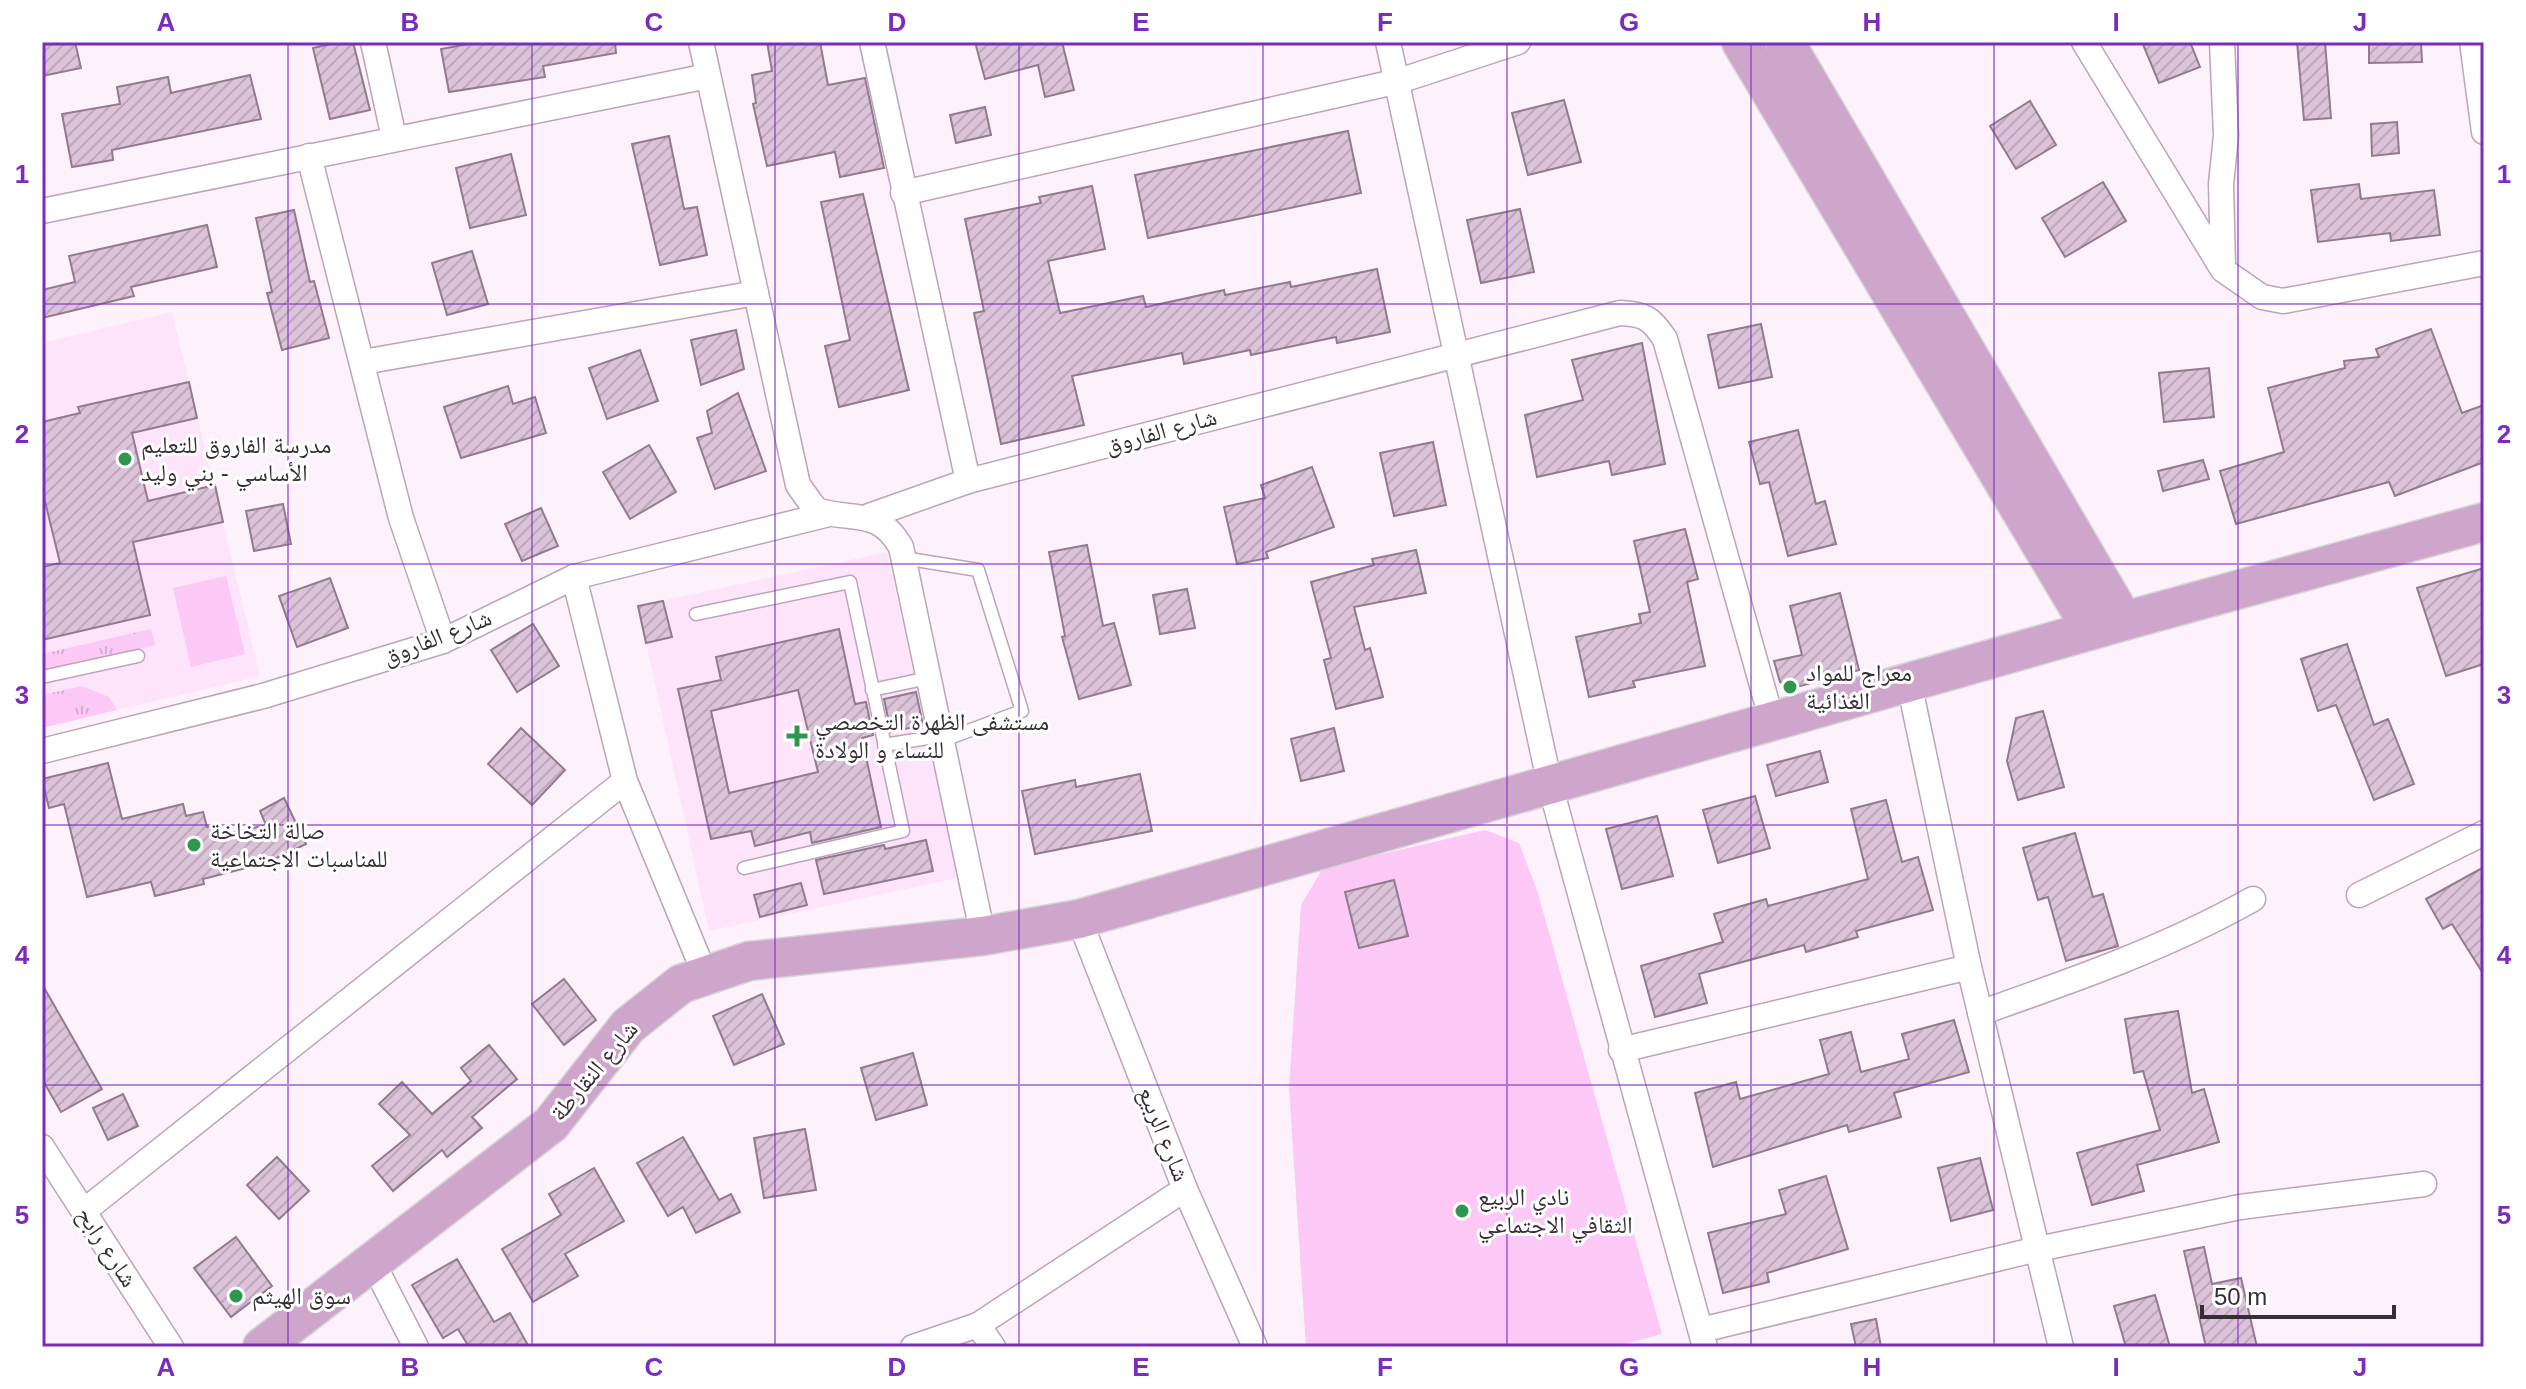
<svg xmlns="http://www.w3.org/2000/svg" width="2526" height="1389" font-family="Arial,'Noto Naskh Arabic',sans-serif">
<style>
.built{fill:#fee4fb}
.grass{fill:url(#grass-tufts)}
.green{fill:#fcc8f6}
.building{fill:url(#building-hatch);stroke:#927a8f;stroke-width:2;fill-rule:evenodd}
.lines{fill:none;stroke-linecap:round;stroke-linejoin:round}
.service-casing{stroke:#bca4ba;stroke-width:15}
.minor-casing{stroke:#bca4ba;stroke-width:27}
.primary-casing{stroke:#d7d5d7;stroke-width:41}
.service{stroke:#fff;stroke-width:12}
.minor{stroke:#fff;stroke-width:24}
.primary{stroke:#cfa6cb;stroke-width:38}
.grid{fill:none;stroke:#7b2cbf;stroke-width:2;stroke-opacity:0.55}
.poi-dot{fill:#2d974e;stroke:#fff;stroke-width:3}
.labels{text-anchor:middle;stroke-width:6;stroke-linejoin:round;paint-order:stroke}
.street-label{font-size:24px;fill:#362d35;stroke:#fff}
.poi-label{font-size:24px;fill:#362d35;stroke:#fff;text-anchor:start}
.neatline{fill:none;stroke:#7b2cbf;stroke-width:3}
.grid-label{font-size:26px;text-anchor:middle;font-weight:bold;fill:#7b2cbf}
</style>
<defs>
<pattern id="grass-tufts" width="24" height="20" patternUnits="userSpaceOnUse" patternTransform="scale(2)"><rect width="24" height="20" fill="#fcc8f6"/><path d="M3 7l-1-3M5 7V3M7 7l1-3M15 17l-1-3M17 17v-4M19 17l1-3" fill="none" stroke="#d9acd4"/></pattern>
<pattern id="building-hatch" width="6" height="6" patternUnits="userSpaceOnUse" patternTransform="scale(2)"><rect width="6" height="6" fill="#dcc3d9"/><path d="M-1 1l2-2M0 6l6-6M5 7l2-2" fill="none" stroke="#bda8bb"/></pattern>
</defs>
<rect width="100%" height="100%" fill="#fdf2fb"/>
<g class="built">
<polygon points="172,312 260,676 42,728 42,343"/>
<polygon points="887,552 958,878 709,931 638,606"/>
</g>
<g class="grass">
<polygon points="151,629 155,645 42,671 42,654"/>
<polygon points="82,686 109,697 117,710 42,728 42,695"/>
</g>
<g class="green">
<polygon points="226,576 245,654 191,667 173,588"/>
<polygon points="1485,830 1519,843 1537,890 1662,1334 1614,1347 1306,1347 1289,1088 1301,905 1323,868"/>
</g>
<g class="building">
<polygon points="42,42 75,42 81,68 42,76"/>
<polygon points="339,42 353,42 370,110 330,119 313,48"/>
<polygon points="479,42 615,42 616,53 543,66 545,77 449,92 441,49"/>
<polygon points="767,42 820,42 828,85 865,78 884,168 840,177 835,152 767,166 753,104 756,103 752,75 772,71"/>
<polygon points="975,42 1062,42 1074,90 1045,97 1038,65 985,79"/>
<polygon points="2142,42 2190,42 2200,67 2159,83"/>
<polygon points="2297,42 2325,42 2331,118 2304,120"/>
<polygon points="2369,42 2421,42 2422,62 2369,63"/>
<polygon points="250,75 261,119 112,150 113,160 72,167 62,114 120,104 117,87 168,77 171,93"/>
<polygon points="1564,100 1581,162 1528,175 1512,113"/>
<polygon points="2030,101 2056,145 2016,169 1990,126"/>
<polygon points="985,107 991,135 956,143 950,115"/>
<polygon points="2397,122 2399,153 2372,156 2371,124"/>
<polygon points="1348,131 1361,193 1148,238 1135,175"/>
<polygon points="669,136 684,209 697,207 707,255 660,265 632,144"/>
<polygon points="511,154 526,215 470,228 456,168"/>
<polygon points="2103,182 2126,221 2065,257 2042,218"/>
<polygon points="2359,184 2361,199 2434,190 2440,235 2391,241 2390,233 2318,242 2311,190"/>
<polygon points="1092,186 1105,249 1048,261 1060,313 1143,296 1146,307 1224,290 1225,295 1290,282 1291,287 1377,269 1390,332 1337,343 1336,337 1251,355 1250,350 1184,364 1182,353 1072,376 1084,425 1001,444 974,313 984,311 965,219 1041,203 1039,197"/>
<polygon points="863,194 909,390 839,407 825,346 850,340 821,202"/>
<polygon points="1520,209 1534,272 1481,283 1467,220"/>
<polygon points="294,210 310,282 314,281 329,338 282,350 267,293 272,292 256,218"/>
<polygon points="207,225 217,267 131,287 134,296 42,318 42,290 75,282 69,256"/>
<polygon points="472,251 488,304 447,315 432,263"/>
<polygon points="1761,324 1772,377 1719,388 1708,335"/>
<polygon points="2431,329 2462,413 2484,405 2484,462 2395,496 2389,482 2236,524 2220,471 2284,452 2268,388 2345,368 2344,361 2379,357 2376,349"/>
<polygon points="736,330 744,369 701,385 691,340"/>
<polygon points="1642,343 1665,464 1612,475 1609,461 1537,477 1525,415 1583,400 1572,360"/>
<polygon points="640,350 658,401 607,419 589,368"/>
<polygon points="2209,368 2214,417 2164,422 2159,373"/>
<polygon points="189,382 197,418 132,433 148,501 215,485 223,522 133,542 150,615 42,640 42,567 60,563 42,489 42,422 80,413 78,407"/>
<polygon points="508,386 513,404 535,397 546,433 461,458 444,407"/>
<polygon points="738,393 766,471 715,489 697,438 712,433 707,411"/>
<polygon points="1798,430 1816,504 1825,501 1836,544 1788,556 1769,482 1760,484 1749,442"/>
<polygon points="1433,442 1446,505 1394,516 1380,453"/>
<polygon points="649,445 676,492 630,519 603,472"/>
<polygon points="2203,460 2209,479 2163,491 2158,471"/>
<polygon points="1312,467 1334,527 1266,552 1268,558 1237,564 1224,507 1265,498 1261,485"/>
<polygon points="283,504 291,544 254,551 246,511"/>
<polygon points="541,508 558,546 522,561 505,524"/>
<polygon points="1685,529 1698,579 1687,582 1705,666 1633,681 1635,687 1589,697 1576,637 1641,623 1639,614 1650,612 1634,541"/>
<polygon points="1087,545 1103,626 1114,623 1131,685 1079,699 1062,637 1065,636 1049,552"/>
<polygon points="1416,550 1426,593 1354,607 1365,650 1370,648 1383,697 1336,709 1324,660 1331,658 1311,582 1374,565 1372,559"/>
<polygon points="2484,568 2484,664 2446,676 2417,588"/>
<polygon points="330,578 348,628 297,647 279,596"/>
<polygon points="1187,589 1195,628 1160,634 1153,595"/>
<polygon points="1840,593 1859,670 1793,688 1780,682 1774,661 1802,655 1790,606"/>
<polygon points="663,601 672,637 646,643 638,606"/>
<polygon points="533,624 559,666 517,692 491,650"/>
<path d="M839,629L855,704L866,702L873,735L862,738L881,827L812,843L810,832L755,846L751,831L711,839L678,689L721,680L716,657ZM798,690L818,772L729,793L711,711Z"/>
<polygon points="2347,644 2374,725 2388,719 2414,784 2374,800 2336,705 2318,711 2301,659"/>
<polygon points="916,692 923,725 891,732 884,699"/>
<polygon points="2043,711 2064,787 2018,800 2007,761 2016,718"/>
<polygon points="521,728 565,770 532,805 488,764"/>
<polygon points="1334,728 1344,771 1301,781 1291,739"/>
<polygon points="1820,751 1828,782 1776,796 1767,765"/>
<polygon points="108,763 122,819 183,804 186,816 203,812 207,827 215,825 218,836 266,825 260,811 284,798 306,844 266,863 203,879 204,884 155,896 151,882 87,897 64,804 49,808 42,779"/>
<polygon points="1140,774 1152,831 1035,854 1022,791 1075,780 1076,787"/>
<polygon points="1755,796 1770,848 1718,863 1703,810"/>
<polygon points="1886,800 1902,862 1918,857 1933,910 1856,931 1858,937 1806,952 1804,945 1699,974 1707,1003 1655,1017 1641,966 1723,942 1714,914 1766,899 1768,906 1868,879 1851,809"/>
<polygon points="1657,816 1673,876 1622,889 1606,829"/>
<polygon points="2075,833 2093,897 2103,894 2118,946 2066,961 2048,897 2038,900 2023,848"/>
<polygon points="926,840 933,871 824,894 816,860 884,845 885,849"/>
<polygon points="2484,867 2484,975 2452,924 2443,929 2426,899"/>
<polygon points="1394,880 1408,936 1359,948 1345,892"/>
<polygon points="801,883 807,905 760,917 754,895"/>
<polygon points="564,979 596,1020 564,1045 532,1004"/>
<polygon points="42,984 102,1089 61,1112 42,1079"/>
<polygon points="762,994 784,1044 734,1065 713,1016"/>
<polygon points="2178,1011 2192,1093 2204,1089 2219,1142 2137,1165 2144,1191 2092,1205 2077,1153 2160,1130 2143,1071 2134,1073 2125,1019"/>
<polygon points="1954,1020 1969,1072 1894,1093 1901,1117 1849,1132 1847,1125 1713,1167 1695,1093 1736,1082 1740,1099 1829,1074 1820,1040 1851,1032 1861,1072 1909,1059 1902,1034"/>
<polygon points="489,1045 517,1079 472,1117 482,1128 447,1157 442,1150 393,1191 372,1166 410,1135 379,1104 402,1082 432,1114 471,1081 461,1068"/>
<polygon points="913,1053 927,1105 876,1120 861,1068"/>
<polygon points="123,1094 138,1126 108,1140 93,1108"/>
<polygon points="805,1129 816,1190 764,1198 754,1138"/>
<polygon points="683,1137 719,1200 731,1194 740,1212 696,1233 683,1207 668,1216 637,1163"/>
<polygon points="277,1157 309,1191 279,1219 247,1185"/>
<polygon points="1980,1158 1993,1210 1951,1221 1938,1168"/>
<polygon points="594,1168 624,1221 565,1254 578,1276 533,1302 502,1249 561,1215 549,1194"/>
<polygon points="1826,1176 1848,1249 1767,1273 1769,1282 1723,1293 1708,1233 1786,1214 1779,1190"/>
<polygon points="236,1237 272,1286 231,1317 194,1268"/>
<polygon points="2204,1247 2212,1284 2241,1278 2257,1347 2206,1347 2184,1251"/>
<polygon points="457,1259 494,1322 510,1313 529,1347 469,1347 458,1329 443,1338 412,1285"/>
<polygon points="2155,1295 2170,1347 2126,1347 2114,1306"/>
<polygon points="1876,1319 1881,1347 1856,1347 1851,1324"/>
</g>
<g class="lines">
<g class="service-casing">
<g id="service">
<polyline points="903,558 978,570 1022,711 941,741"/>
<polyline points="696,614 850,582 903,831 744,868"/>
<polyline points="42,677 138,656"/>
<polyline points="872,690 928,678"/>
<polyline points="884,745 940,736"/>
</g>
</g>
<g class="minor-casing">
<g id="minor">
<polyline points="373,42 394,138"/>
<path d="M701,42L798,485L816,510C853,522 878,507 901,547L983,936"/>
<polyline points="872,42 968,481"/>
<polyline points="1388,42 1550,785 1705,1347"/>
<polyline points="2084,42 2223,270 2262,297 2283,301 2484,263"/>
<polyline points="2222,42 2226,136 2221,184 2223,267"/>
<polyline points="2472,42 2484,132"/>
<polyline points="309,156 401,518 443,641"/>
<polyline points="903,193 1399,81 1518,42"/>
<polyline points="42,211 708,76"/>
<polyline points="363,362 756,293"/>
<path d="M869,516L968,481L1620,313C1645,314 1651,318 1665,339L1772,721"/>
<polyline points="574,577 625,781 706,977"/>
<polyline points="1909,683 1969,967 2061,1347"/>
<polyline points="42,751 263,696 443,641 574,577 829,514"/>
<polyline points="2359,895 2484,833"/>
<polyline points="1079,919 1185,1189 1255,1347"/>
<path d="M1980,1013C2074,980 2166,948 2253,899"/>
<polyline points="1621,1050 1969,967"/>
<polyline points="42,1147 171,1347"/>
<polyline points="84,1211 625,781"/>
<polyline points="372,1261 416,1347"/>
<polyline points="978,1325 993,1347"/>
<polyline points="1701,1330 2038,1249 2240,1207 2424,1184"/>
<polyline points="913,1347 978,1325 1185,1189"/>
</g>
</g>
<g class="primary-casing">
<g id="primary">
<polyline points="1741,42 2092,630"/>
<polyline points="1785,42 2124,621"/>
<polyline points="262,1347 551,1124 628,1026 681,984 749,961 983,936 1079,919 2124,621 2484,522"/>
</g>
</g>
<use href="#service" class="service"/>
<use href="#minor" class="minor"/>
<use href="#primary" class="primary"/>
</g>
<path class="grid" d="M288,42V1347M532,42V1347M775,42V1347M1019,42V1347M1263,42V1347M1507,42V1347M1751,42V1347M1994,42V1347M2238,42V1347M42,304H2484M42,564H2484M42,825H2484M42,1085H2484"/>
<g class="poi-dot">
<circle cx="125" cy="459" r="8"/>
<circle cx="1790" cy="687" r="8"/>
<path d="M793 724h8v8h8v8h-8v8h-8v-8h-8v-8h8z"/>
<circle cx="194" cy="845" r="8"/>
<circle cx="1462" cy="1211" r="8"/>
<circle cx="236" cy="1296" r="8"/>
</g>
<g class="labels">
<g class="street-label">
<text transform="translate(1161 431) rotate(-15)" y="8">شارع الفاروق</text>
<text transform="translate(437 637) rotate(-21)" y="8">شارع الفاروق</text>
<text transform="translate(594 1071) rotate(-50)" y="8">شارع النقارطة</text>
<text transform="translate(1164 1134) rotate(68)" y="8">شارع الربيع</text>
<text transform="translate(107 1247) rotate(57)" y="8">شارع رابح</text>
</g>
<g class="poi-label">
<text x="141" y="453">مدرسة الفاروق للتعليم<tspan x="141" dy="28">الأساسي - بني وليد</tspan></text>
<text x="1806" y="681">معراج للمواد<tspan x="1806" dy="28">الغذائية</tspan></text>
<text x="815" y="730">مستشفى الظهرة التخصصي<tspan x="815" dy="28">للنساء و الولادة</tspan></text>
<text x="210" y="839">صالة التخاخة<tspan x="210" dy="28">للمناسبات الاجتماعية</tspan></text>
<text x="1478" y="1205">نادي الربيع<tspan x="1478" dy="28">الثقافي الاجتماعي</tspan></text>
<text x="252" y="1304">سوق الهيثم</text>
</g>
</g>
<rect width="2526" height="1389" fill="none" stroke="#ffffff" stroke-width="88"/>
<path d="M2202 1305v12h192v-12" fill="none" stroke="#362d35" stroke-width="4"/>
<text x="2214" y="1305" font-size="24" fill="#362d35" stroke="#ffffff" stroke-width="6" paint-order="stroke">50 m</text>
<rect x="44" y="44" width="2438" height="1301" class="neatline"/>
<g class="grid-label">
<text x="166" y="31">A</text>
<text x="410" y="31">B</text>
<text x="654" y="31">C</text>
<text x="897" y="31">D</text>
<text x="1141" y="31">E</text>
<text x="1385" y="31">F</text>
<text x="1629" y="31">G</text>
<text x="1872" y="31">H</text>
<text x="2116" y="31">I</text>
<text x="2360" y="31">J</text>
<text x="22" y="183">1</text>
<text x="2504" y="183">1</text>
<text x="22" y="443">2</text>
<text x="2504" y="443">2</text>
<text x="22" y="704">3</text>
<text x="2504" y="704">3</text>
<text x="22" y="964">4</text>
<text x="2504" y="964">4</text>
<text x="22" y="1224">5</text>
<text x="2504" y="1224">5</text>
<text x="166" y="1376">A</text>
<text x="410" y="1376">B</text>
<text x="654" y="1376">C</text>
<text x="897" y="1376">D</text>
<text x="1141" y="1376">E</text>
<text x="1385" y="1376">F</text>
<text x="1629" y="1376">G</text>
<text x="1872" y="1376">H</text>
<text x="2116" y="1376">I</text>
<text x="2360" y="1376">J</text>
</g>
</svg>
